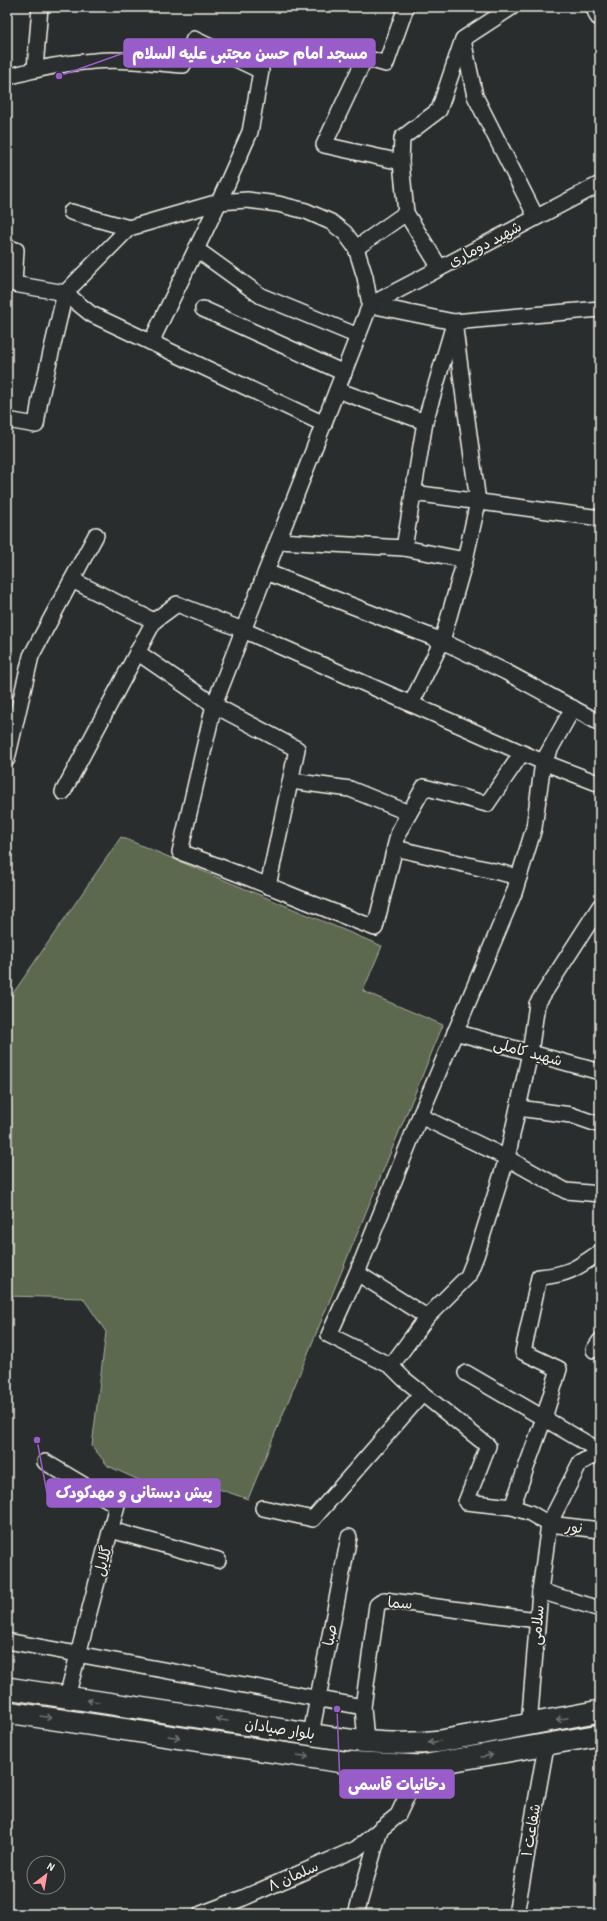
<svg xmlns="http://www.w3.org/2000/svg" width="607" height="1921" font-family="'Patrick Hand','Playpen Sans Arabic',sans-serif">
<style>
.green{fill:#5c6950;stroke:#a8ad9c}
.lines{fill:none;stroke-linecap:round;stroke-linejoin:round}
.street-casing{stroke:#f4f1e8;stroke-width:18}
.secondary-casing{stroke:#f4f1e8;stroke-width:24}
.street{stroke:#2a2d2e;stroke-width:15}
.secondary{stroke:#2a2d2e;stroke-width:21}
.oneway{stroke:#71726f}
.labels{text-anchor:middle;stroke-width:3;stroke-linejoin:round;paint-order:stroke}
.street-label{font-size:15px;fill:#f4f1e8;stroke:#2a2d2e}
.leader{fill:none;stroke:#995dc9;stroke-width:1.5}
.callout-dot{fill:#995dc9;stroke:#2a2d2e;stroke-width:1.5}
.callout{fill:#995dc9;stroke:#995dc9;stroke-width:1.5}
.callout-label{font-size:16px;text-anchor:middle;font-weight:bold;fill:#fff}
</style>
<rect width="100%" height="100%" fill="#2a2d2e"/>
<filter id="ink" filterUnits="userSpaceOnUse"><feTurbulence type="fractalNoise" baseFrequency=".025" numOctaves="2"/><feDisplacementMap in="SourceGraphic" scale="8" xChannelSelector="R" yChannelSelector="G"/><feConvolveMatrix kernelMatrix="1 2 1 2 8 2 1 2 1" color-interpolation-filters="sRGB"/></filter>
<g filter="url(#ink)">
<polygon class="green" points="121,837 382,946 363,991 443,1025 248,1499 195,1481 185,1501 108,1466 92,1446 106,1332 83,1298 7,1296 7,1002"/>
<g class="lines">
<g class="street-casing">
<g id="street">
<polyline points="463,40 475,96 536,217"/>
<polyline points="35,69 40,7"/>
<path d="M7,77C35,69 65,63 94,61C123,58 154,63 183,65L194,39L261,71L250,132L219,202L151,342"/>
<polyline points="401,162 324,145 365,58 386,64 406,7"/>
<polyline points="71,212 129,228"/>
<polyline points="406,213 401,162 402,138 439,110 463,39 512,7"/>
<polyline points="7,247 16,250 14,284 65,293 91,314 324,424"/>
<polyline points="356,248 406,213 440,268"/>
<polyline points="196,249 261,296 358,336"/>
<polyline points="370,305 600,184"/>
<polyline points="370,305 454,322 600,309"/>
<polyline points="203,309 344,373"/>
<path d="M7,420L36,425L40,400L65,293L129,228L219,202L247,200L278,204L306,211L331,222L345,233L356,248L365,277L370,305L214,705L180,852C246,875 310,904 375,928L399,831L424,787L487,804L522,753"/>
<polyline points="425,422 453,327"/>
<polyline points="413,493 600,518"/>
<polyline points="278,541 404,548 425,422 337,390"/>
<polyline points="404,548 465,560"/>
<polyline points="266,572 442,641 506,672 600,723"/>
<polyline points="72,580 154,621 177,604 243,630 543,762 534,828 514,893 420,1116 357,1273 329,1335 391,1366 404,1379 488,1446 466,1502 512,1507 530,1513 549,1524 600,1530"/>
<polyline points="137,652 214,705 297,749 268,886"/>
<polyline points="411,704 442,641 465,560 478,502 454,322"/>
<polyline points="573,708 543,762 600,784"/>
<polyline points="7,759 31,656 96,535"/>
<polyline points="291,781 350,789 409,813"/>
<polyline points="63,792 154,621"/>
<polyline points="395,848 519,877"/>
<polyline points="455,1032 600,1072"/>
<polyline points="518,1108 571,1115 600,1125"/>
<polyline points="420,1116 507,1158 566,1191 600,1194"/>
<polyline points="357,1273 427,1317"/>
<polyline points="594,1350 600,1341"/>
<polyline points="391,1366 427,1317 468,1276 476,1256 507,1158 530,1053 537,1004 600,906"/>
<polyline points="466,1373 600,1451"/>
<polyline points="45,1462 117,1505 67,1697"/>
<path d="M512,1507L544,1418L559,1369L523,1352L539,1277C568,1275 577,1268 600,1252"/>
<polyline points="263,1508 313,1519 422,1394"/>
<polyline points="111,1530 218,1560"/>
<polyline points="540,1591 600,1609"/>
<polyline points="7,1641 363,1707"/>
<polyline points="529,1726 540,1591 549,1524 580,1463 600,1452"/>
<polyline points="311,1734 349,1537"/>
<polyline points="366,1741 363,1707 377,1605 384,1600 537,1620"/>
<polyline points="201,1914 243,1898 356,1849 398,1815 421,1766"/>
<polyline points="356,1914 380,1829"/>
<polyline points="516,1914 546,1746"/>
</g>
</g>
<g class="secondary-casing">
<g id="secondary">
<polyline points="597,7 600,15"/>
<path d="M7,1688C91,1701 174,1713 258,1726C318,1735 380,1749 441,1741L600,1711"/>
<polyline points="7,1712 343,1762 421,1766 600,1735"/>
</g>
</g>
<use href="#street" class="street"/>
<use href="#secondary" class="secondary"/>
</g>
<defs><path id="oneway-shaft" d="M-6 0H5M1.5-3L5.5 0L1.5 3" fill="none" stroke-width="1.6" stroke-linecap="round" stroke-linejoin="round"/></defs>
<g class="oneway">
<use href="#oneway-shaft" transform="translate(93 1701) rotate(-171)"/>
<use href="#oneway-shaft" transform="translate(46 1717) rotate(9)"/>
<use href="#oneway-shaft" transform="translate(562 1719) rotate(168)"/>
<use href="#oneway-shaft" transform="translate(222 1720) rotate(-171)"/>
<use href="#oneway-shaft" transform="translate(174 1737) rotate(9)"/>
<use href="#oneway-shaft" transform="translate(434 1742) rotate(173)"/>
<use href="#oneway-shaft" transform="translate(303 1756) rotate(9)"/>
<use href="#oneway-shaft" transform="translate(487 1756) rotate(-10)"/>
</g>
</g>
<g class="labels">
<g class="street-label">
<text transform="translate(485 244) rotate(-28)" y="5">شهید دوماری</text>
<text transform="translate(528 1052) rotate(15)" y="5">شهید کاملی</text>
<text transform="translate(574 1527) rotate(6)" y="5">نور</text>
<text transform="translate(103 1561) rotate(-75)" y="5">گلایل</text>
<text transform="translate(400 1603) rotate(4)" y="5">سما</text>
<text transform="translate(537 1625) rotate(-85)" y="5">سلامی</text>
<text transform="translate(330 1635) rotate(-79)" y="5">صبا</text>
<text transform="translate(280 1729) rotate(9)" y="5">بلوار صیادان</text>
<text transform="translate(531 1830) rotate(-80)" y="5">شفاعت ۱</text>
<text transform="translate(293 1876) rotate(-24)" y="5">سلمان ۸</text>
</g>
</g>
<path class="leader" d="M59 76L124 53M37 1440L47 1493M337 1709L340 1784"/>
<g class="callout-dot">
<circle cx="59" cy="76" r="4"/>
<circle cx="37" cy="1440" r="4"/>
<circle cx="337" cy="1709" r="4"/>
</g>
<g class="callout">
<rect x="124" y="39" width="251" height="28" rx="4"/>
<rect x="47" y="1479" width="173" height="28" rx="4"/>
<rect x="340" y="1770" width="114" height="28" rx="4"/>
</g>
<g class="callout-label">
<text x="250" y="59">مسجد امام حسن مجتبی علیه السلام</text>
<text x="134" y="1498">پیش دبستانی و مهدکودک</text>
<text x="397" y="1790">دخانیات قاسمی</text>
</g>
<rect width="607" height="1921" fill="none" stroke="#2a2d2e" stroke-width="24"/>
<rect x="12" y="12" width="583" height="1897" fill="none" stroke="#f4f1e8" stroke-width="1.5" filter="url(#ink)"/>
<g transform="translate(46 1875) rotate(31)"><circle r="19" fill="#2a2d2e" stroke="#7b7b78"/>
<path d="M0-3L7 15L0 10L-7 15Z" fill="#ff9aa2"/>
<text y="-6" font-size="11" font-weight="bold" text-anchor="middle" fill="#f4f1e8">N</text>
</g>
</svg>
